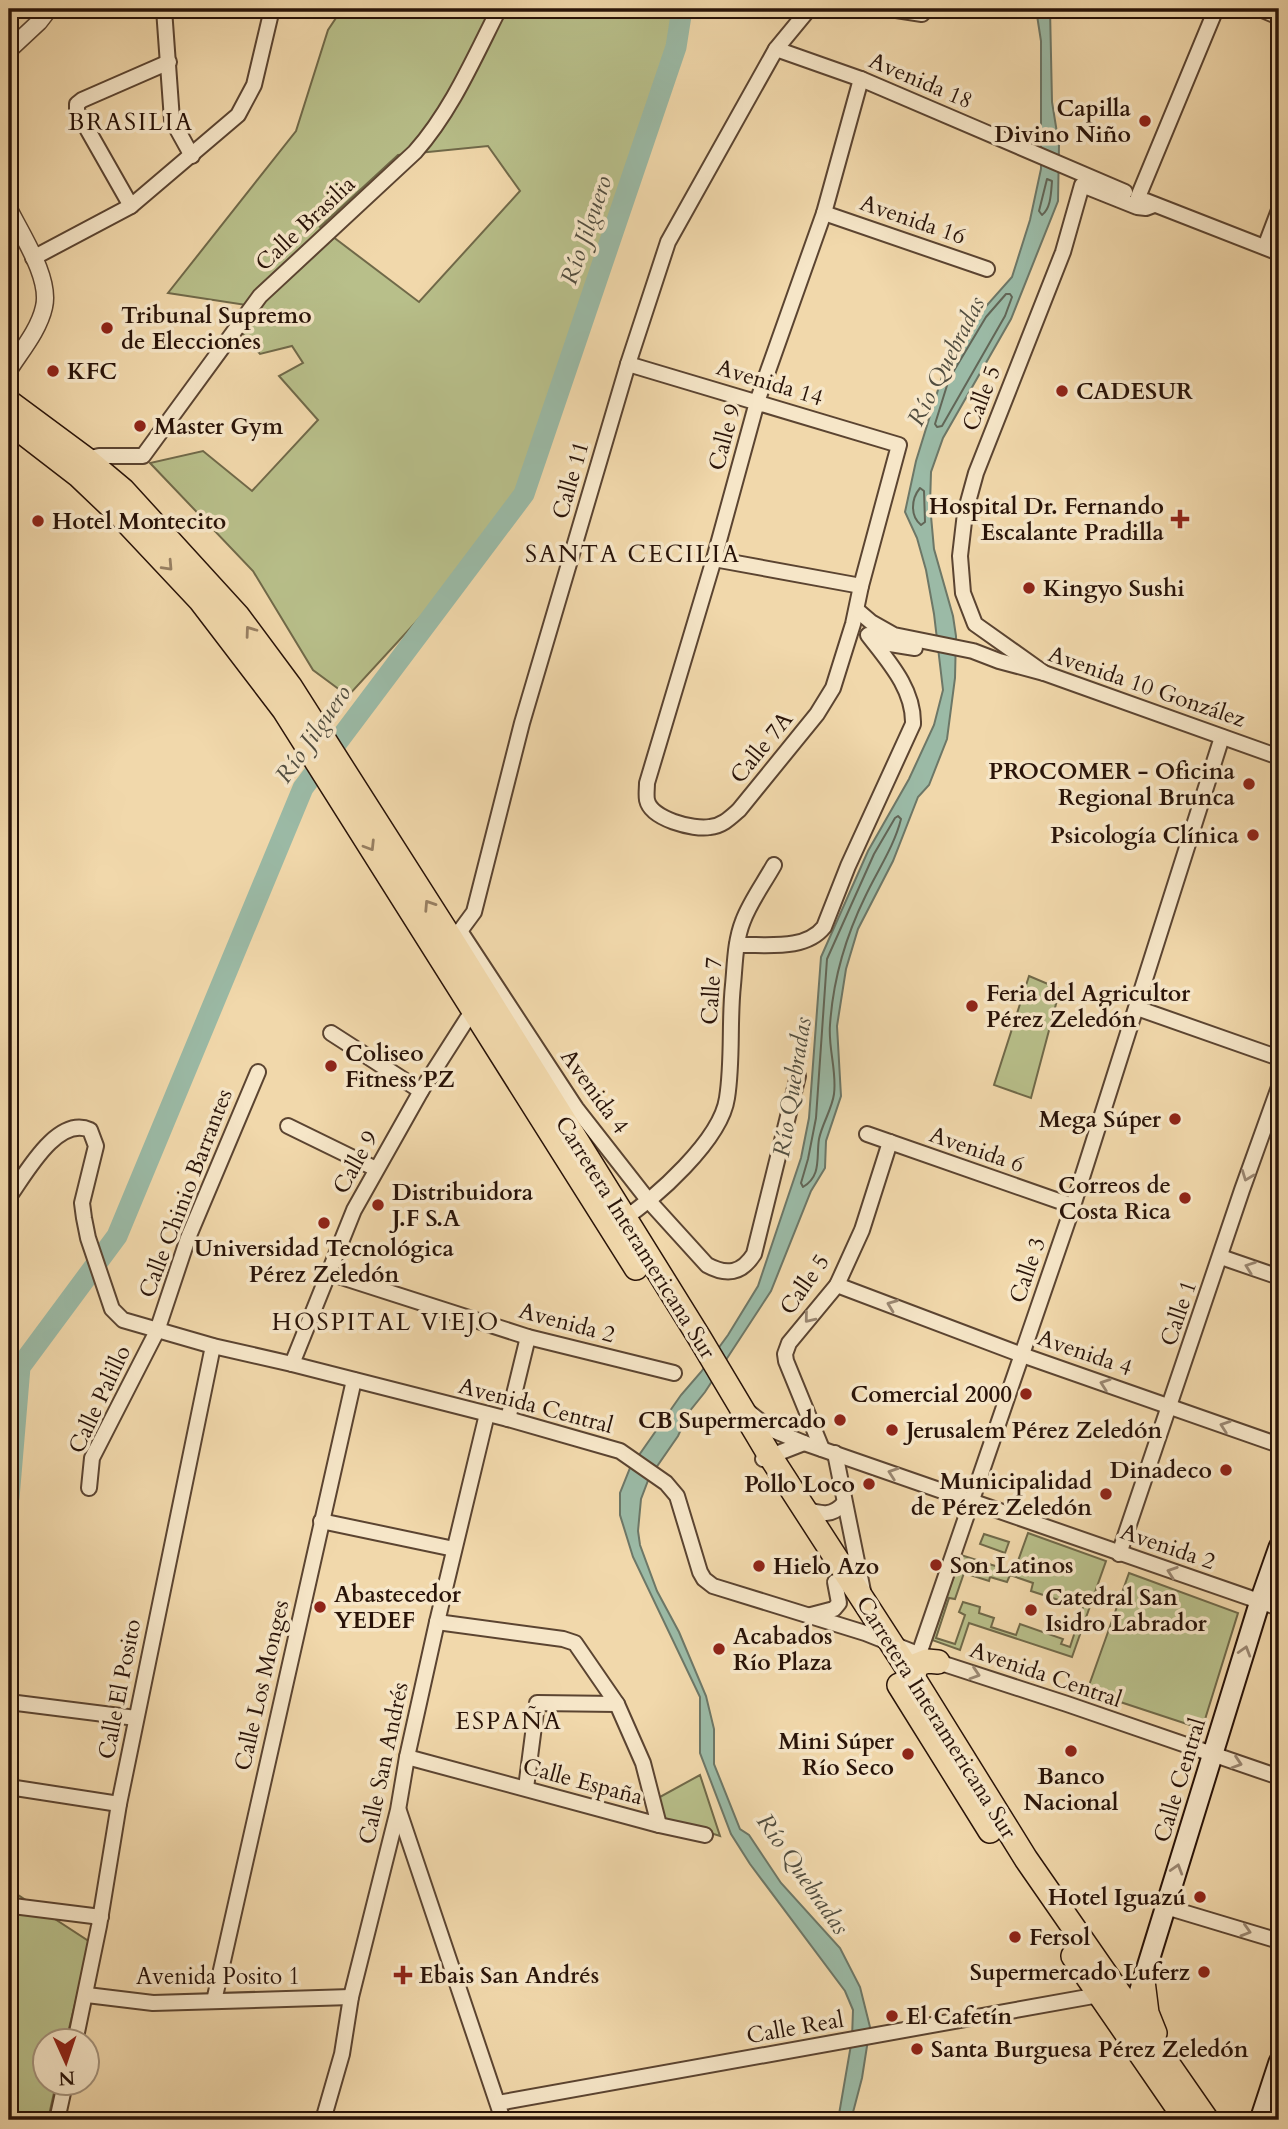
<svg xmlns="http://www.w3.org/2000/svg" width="1288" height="2129" font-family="Cardo,serif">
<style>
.green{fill:#b8bf8a;stroke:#706949;stroke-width:2;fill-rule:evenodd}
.water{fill:#9bbaa6;stroke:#6d7767;stroke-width:2}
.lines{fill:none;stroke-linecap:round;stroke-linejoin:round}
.shore{stroke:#626657;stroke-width:2}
.river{stroke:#9bbaa6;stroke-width:21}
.minor-casing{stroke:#5b4431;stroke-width:18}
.tertiary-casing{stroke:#5b4431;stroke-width:19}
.secondary-casing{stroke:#291308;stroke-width:23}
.trunk-casing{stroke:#291308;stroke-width:26}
.minor{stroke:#f6e6c8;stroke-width:14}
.tertiary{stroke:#f6e6c8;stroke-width:16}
.secondary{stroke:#f6e6c8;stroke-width:19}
.trunk{stroke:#f1d8ab;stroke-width:23}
.oneway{stroke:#977f62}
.oneway2{stroke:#9a8772}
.poi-dot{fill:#8f2418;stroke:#f6e6c8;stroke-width:2.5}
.labels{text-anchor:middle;stroke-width:7;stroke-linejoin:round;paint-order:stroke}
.street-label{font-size:23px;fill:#291308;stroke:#f6e6c8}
.poi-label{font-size:23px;font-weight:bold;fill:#291308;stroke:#f6e6c8;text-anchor:start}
.neighbourhood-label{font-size:24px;letter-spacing:2px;fill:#291308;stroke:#f6e6c8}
.water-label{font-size:24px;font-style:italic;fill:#514d3f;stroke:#f6e6c8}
</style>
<rect width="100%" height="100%" fill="#f1d8ab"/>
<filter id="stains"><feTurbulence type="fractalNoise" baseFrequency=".00286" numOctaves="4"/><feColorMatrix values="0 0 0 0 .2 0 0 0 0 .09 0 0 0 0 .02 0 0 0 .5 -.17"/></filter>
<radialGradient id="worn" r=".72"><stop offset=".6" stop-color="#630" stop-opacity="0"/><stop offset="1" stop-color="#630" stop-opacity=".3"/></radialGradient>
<g class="green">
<path d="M342,9H682L676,47L524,494L483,549L348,696L313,670L253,571L150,463L203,451L252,491L318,420L279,376L303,363L292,346L260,354L241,332L259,307L168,293L296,131L328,30ZM488,146L520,191L419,302L320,227L398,155Z"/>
<polygon points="1029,976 1060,989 1031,1098 994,1085"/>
<path d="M1028,1533L1106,1561L1072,1657L969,1623L960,1650L932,1640L961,1555L1014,1572ZM964,1573L989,1581L990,1577L1007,1582L1010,1575L1033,1583L1031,1591L1074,1605L1077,1599L1085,1601L1070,1647L1061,1644L1063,1639L1020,1624L1016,1635L991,1627L994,1618L979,1613L980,1607L963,1602L959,1612L965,1615L955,1644L936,1638L949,1598L955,1599Z"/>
<polygon points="984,1534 1009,1542 1005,1553 980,1544"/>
<polygon points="1129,1573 1238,1613 1202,1729 1087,1691"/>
<polygon points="700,1775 720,1836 665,1819 658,1798"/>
<polygon points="9,1889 90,1942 66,2041 46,2042 46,2084 56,2084 49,2115 9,2115"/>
</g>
<polygon class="water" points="1036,9 1050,9 1052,102 1059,145 1058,201 1011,319 943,438 931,472 930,505 934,549 953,616 956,636 955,678 947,739 929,785 918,797 893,861 858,929 846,969 837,1026 841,1096 826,1141 825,1168 811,1191 771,1291 705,1392 689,1412 678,1436 649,1478 641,1499 638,1531 640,1545 657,1591 679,1632 706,1696 714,1729 714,1764 740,1829 749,1835 781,1883 840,1948 860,1987 870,2027 862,2078 851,2120 838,2120 852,2039 853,2010 845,1991 750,1864 731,1834 700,1753 700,1697 633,1557 620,1515 620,1493 630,1468 681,1395 701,1372 728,1335 758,1286 801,1158 809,1118 821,957 868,851 909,779 934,725 943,690 934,614 926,570 917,538 905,512 916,461 942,377 980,313 1012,277 1030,220 1041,169 1041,41"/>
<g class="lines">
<g class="shore">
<path d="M1047,179L1052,181C1051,193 1051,208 1042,215L1039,211Z"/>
<polygon points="1006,294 1010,294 1012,297 1005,316 942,426 937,427 935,424 949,379 986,317"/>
<path d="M920,488L924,491L925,522L921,525C910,516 911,499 920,488Z"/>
<path d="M898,816L901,819C894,847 877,871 865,897C846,936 833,980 830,1025C828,1048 837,1071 834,1094C832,1109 822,1124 819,1139C816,1157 822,1176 803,1187L801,1183L808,1159L816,1118L827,959L874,854L895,818Z"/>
</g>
<polyline class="river" points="9,1498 20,1367 117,1236 303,788 524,494 676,47 682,9"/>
<g class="minor-casing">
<g id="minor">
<polyline points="164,9 172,120 192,156"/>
<polyline points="890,9 922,14"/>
<polyline points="1260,9 1279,17"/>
<polyline points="776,49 861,79 1125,192"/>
<polyline points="1138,197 1216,9"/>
<polyline points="1146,201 1279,253"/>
<polyline points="131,206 77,111 77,104 82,100 169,62"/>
<polyline points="824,213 987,269"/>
<polyline points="1265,247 1279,210"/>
<polyline points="33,258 131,206 238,115 254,85 272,9"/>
<path d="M628,364L899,445L861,586L853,624L833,688L817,714L739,810C730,818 722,826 710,827C693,830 651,819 647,800C646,795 647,788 647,783L714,559L757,402L824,213L861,79"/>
<path d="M86,459L99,456H143L260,296L415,152C452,110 474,58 499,9"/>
<polyline points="714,559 861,586"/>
<polyline points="857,610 871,622 894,635 973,651 999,661 1044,673 1279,757"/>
<polyline points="871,636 884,643 915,648"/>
<polyline points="1044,673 975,624 963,593 960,556 965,513 976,473 1063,252 1082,185 1137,207 1146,208 1154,205"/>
<path d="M460,931L576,1108L648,1200L707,1265C727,1276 742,1273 754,1254L798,1076"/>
<polyline points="450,937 460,931 474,912 522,723 628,364 668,242 776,49 809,9"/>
<path d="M737,945C766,944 805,951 824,927L848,866L913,724C914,689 888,661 868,635"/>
<polyline points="1137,1008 1279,1058"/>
<polyline points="331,1033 421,1091"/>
<polyline points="288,1126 376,1169"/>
<polyline points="867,1134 1073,1206"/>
<path d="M9,1197C25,1175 57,1115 90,1130L96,1146L82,1203L84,1218L88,1238L112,1309L123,1320L213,1346L292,1364L508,1419L620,1451L666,1483L677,1496L700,1572L704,1579L713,1586L865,1633L938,1662L1067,1704L1279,1777"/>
<path d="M620,1221C655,1199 721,1140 727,1098C733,1060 729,1022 733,985C735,964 735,941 743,921C750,902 764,883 774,865"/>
<polyline points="1221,1257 1279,1277"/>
<polyline points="329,1273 528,1337 674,1373"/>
<polyline points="837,1285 1022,1355 1279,1445"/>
<polyline points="292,1364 354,1210 421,1091 467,1019 478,1007"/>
<polyline points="750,1413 770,1429 804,1443 1279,1608"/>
<polyline points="508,1419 528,1337"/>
<polyline points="822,1449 786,1361 785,1354 789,1343 837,1285 862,1230 890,1142"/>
<polyline points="835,1453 863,1591"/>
<polyline points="763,1459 804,1443"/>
<polyline points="89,1488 92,1458 157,1331 188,1238 258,1072"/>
<path d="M805,1509C821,1514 832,1517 844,1503"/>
<polyline points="321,1521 454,1549"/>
<polyline points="1119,1554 1242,1190 1279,1087"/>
<polyline points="811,1615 834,1609 839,1603 835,1582"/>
<polyline points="919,1654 1073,1206 1222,737"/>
<polyline points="9,1702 136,1718"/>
<polyline points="407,1757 659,1825 643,1763 617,1704 575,1643 563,1639 437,1622"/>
<polyline points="9,1787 119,1804"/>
<polyline points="526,1788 537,1703 617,1704"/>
<polyline points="399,1811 503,2120"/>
<polyline points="659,1825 705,1835"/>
<polyline points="13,1906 101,1917"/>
<polyline points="1166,1907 1279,1941"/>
<polyline points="87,1995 153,2003 351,1997"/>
<polyline points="214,2001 354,1380"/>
<polyline points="75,2042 99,1926 119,1804 213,1346"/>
<polyline points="498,2103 1099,1995"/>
<polyline points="57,2120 65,2084"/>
<polyline points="323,2120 342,2054 351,1997 398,1810 407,1757 437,1622 487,1414"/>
</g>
</g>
<g class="tertiary-casing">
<g id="tertiary">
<polyline points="9,50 39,22 49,9"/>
<path d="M9,209C21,234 51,278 44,307C39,330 21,351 9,370"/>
</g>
</g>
<g class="secondary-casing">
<g id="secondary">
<polyline points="1139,1993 1260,1601 1279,1547"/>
<polyline points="1260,2120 1279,2062"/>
</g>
</g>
<g class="trunk-casing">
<g id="trunk">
<polyline points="9,402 86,459 123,490 238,616 290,686 450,937 699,1337 770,1456 913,1677 1026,1859 1207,2120"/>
<polyline points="9,422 79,476 122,517 200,600 284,710 636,1268"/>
<polyline points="913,1677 917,1665 927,1661 938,1662"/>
<polyline points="899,1685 990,1831"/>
<polyline points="1073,1956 1186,2120"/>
<polyline points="1143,1981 1147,2013 1155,2033"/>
</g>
</g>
<use href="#minor" class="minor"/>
<use href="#tertiary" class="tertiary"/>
<use href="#secondary" class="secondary"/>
<use href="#trunk" class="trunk"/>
</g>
<defs><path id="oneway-chevron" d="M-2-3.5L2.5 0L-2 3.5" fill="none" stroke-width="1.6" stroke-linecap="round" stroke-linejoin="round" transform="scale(1.75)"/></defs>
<g class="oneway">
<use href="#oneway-chevron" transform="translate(168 566) rotate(47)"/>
<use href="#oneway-chevron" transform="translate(250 631) rotate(-126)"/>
<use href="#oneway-chevron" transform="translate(370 846) rotate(58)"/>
<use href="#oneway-chevron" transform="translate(429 905) rotate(-123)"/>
</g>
<g class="oneway2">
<use href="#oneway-chevron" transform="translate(1247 1176) rotate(111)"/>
<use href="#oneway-chevron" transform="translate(1250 1267) rotate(-160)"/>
<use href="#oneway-chevron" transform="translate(892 1305) rotate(-159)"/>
<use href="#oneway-chevron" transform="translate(809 1318) rotate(129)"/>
<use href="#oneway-chevron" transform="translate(1105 1384) rotate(-161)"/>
<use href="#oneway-chevron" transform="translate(1225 1426) rotate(-161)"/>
<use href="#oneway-chevron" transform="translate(893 1473) rotate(-161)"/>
<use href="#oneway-chevron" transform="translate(1172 1572) rotate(-161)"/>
<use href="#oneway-chevron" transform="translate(1245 1651) rotate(-73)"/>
<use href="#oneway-chevron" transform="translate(975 1674) rotate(18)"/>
<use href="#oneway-chevron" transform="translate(1237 1763) rotate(18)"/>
<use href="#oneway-chevron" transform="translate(1177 1869) rotate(-73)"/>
<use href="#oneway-chevron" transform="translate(1246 1931) rotate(17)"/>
</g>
<g class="poi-dot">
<circle cx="1145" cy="121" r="7"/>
<circle cx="107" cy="328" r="7"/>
<circle cx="53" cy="371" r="7"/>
<circle cx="1062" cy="391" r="7"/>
<circle cx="140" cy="426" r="7"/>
<path d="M1176.5 508.5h7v7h7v7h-7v7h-7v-7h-7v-7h7z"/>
<circle cx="38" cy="521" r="7"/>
<circle cx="1029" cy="588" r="7"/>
<circle cx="1249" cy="784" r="7"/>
<circle cx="1253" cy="835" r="7"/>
<circle cx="972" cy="1006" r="7"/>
<circle cx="331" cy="1066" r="7"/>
<circle cx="1175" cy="1119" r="7"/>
<circle cx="1185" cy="1198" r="7"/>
<circle cx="378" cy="1205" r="7"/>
<circle cx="324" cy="1223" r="7"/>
<circle cx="1026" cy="1394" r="7"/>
<circle cx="840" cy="1420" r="7"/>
<circle cx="892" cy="1430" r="7"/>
<circle cx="1226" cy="1470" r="7"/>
<circle cx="869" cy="1484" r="7"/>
<circle cx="1106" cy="1494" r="7"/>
<circle cx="936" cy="1565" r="7"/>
<circle cx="759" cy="1566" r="7"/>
<circle cx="320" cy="1607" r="7"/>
<circle cx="1031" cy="1610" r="7"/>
<circle cx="719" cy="1649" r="7"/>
<circle cx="1071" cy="1751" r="7"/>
<circle cx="908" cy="1754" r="7"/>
<circle cx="1200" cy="1897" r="7"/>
<circle cx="1015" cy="1937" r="7"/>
<circle cx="1204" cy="1972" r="7"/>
<path d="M399.5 1964.5h7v7h7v7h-7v7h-7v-7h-7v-7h7z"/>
<circle cx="892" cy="2016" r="7"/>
<circle cx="917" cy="2049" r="7"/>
</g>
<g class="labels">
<g class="street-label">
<text transform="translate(921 80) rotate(23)" y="8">Avenida 18</text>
<text transform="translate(913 219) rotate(19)" y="8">Avenida 16</text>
<text transform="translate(305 223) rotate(-43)" y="8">Calle Brasilia</text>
<text transform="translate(770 382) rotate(17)" y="8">Avenida 14</text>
<text transform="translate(981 398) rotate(-69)" y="8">Calle 5</text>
<text transform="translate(724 437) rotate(-75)" y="8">Calle 9</text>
<text transform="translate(570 480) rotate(-74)" y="8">Calle 11</text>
<text transform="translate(1147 686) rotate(19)" y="8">Avenida 10 González</text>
<text transform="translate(761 747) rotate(-51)" y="8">Calle 7A</text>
<text transform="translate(711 991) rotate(-86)" y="8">Calle 7</text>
<text transform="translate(595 1091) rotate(54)" y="8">Avenida 4</text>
<text transform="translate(977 1149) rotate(19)" y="8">Avenida 6</text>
<text transform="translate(355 1162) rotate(-61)" y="8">Calle 9</text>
<text transform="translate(185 1193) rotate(-69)" y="8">Calle Chinio Barrantes</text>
<text transform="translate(636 1237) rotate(58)" y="8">Carretera Interamericana Sur</text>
<text transform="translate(1027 1270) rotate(-71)" y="8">Calle 3</text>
<text transform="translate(804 1284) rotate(-55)" y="8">Calle 5</text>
<text transform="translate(1178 1313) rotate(-71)" y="8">Calle 1</text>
<text transform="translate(567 1322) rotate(15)" y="8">Avenida 2</text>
<text transform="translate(1085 1352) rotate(19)" y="8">Avenida 4</text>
<text transform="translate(99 1399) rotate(-65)" y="8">Calle Palillo</text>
<text transform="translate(536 1405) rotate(15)" y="8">Avenida Central</text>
<text transform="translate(1168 1546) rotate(19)" y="8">Avenida 2</text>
<text transform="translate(1046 1674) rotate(19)" y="8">Avenida Central</text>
<text transform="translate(261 1685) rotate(-77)" y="8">Calle Los Monges</text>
<text transform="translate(119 1689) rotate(-79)" y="8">Calle El Posito</text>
<text transform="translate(937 1717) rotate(58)" y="8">Carretera Interamericana Sur</text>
<text transform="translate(383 1763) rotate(-78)" y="8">Calle San Andrés</text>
<text transform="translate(1179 1780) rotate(-73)" y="8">Calle Central</text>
<text transform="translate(583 1781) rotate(15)" y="8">Calle España</text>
<text x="218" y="1984">Avenida Posito 1</text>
<text transform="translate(795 2027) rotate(-10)" y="8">Calle Real</text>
</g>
<g class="poi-label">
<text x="1131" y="116" text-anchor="end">Capilla<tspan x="1131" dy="26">Divino Niño</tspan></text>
<text x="121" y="323">Tribunal Supremo<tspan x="121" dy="26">de Elecciones</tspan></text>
<text x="67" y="379">KFC</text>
<text x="1076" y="399">CADESUR</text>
<text x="154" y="434">Master Gym</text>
<text x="1164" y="514" text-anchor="end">Hospital Dr. Fernando<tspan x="1164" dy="26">Escalante Pradilla</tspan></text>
<text x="52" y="529">Hotel Montecito</text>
<text x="1043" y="596">Kingyo Sushi</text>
<text x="1235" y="779" text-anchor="end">PROCOMER - Oficina<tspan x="1235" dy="26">Regional Brunca</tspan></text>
<text x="1239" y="843" text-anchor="end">Psicología Clínica</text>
<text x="986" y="1001">Feria del Agricultor<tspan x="986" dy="26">Pérez Zeledón</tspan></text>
<text x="345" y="1061">Coliseo<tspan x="345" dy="26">Fitness PZ</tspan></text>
<text x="1161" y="1127" text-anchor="end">Mega Súper</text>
<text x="1171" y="1193" text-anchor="end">Correos de<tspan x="1171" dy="26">Costa Rica</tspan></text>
<text x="392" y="1200">Distribuidora<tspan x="392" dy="26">J.F S.A</tspan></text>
<text x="324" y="1256" text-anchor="middle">Universidad Tecnológica<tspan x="324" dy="26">Pérez Zeledón</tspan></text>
<text x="1012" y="1402" text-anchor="end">Comercial 2000</text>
<text x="826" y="1428" text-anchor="end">CB Supermercado</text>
<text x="906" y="1438">Jerusalem Pérez Zeledón</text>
<text x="1212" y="1478" text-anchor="end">Dinadeco</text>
<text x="1092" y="1489" text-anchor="end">Municipalidad<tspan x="1092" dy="26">de Pérez Zeledón</tspan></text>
<text x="855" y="1492" text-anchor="end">Pollo Loco</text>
<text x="950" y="1573">Son Latinos</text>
<text x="773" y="1574">Hielo Azo</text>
<text x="334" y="1602">Abastecedor<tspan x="334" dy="26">YEDEF</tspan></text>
<text x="1045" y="1605">Catedral San<tspan x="1045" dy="26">Isidro Labrador</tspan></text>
<text x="733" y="1644">Acabados<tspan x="733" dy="26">Río Plaza</tspan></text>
<text x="894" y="1749" text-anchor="end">Mini Súper<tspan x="894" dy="26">Río Seco</tspan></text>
<text x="1071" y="1784" text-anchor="middle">Banco<tspan x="1071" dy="26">Nacional</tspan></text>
<text x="1186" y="1905" text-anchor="end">Hotel Iguazú</text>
<text x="1029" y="1945">Fersol</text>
<text x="1190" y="1980" text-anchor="end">Supermercado Luferz</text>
<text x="419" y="1983">Ebais San Andrés</text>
<text x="906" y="2024">El Cafetín</text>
<text x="931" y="2057">Santa Burguesa Pérez Zeledón</text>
</g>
<g class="neighbourhood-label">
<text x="131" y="130">BRASILIA</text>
<text x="633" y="562">SANTA CECILIA</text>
<text x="386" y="1330">HOSPITAL VIEJO</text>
<text x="509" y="1729">ESPAÑA</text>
</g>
<g class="water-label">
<text transform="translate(586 230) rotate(-71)" y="8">Río Jilguero</text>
<text transform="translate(946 361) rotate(-63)" y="8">Río Quebradas</text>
<text transform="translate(313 734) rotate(-55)" y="8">Río Jilguero</text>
<text transform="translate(792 1087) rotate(-81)" y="8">Río Quebradas</text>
<text transform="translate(803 1874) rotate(55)" y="8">Río Quebradas</text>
</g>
</g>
<rect width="1288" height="2129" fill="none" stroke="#f1d8ab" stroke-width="35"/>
<rect x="10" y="10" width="1267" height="2108" fill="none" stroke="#291308" stroke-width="3.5"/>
<rect x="18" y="18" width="1253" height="2094" fill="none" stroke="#291308" stroke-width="2"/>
<g transform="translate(66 2062) rotate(177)"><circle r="33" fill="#f6e6c8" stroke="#a4927b" stroke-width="2"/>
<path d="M0-5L12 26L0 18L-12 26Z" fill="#8f2418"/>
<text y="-10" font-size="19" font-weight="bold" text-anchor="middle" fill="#291308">N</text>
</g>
<rect width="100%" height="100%" filter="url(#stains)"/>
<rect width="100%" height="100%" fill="url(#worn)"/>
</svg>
